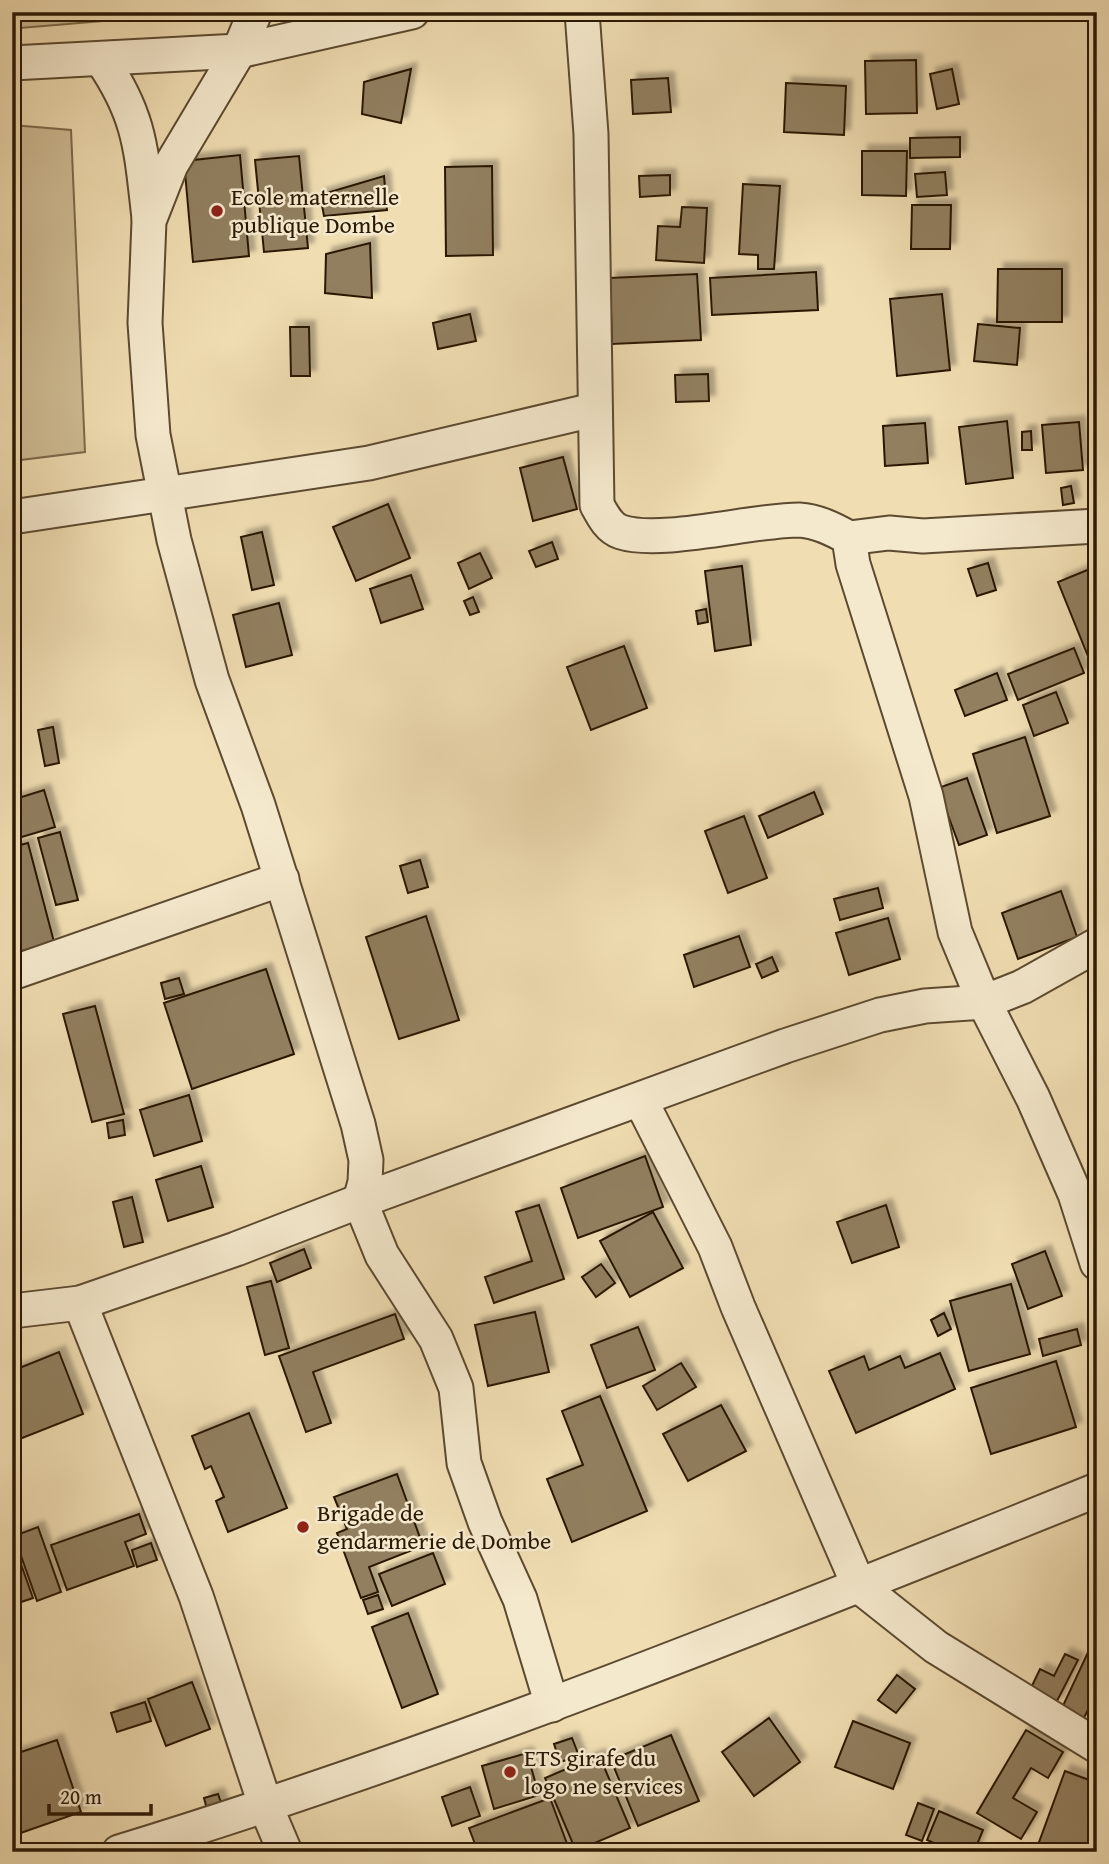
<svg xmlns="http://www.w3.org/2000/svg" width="1109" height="1864" font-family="'Gentium Book Plus',serif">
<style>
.green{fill:#cfbc94;stroke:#7d6a4c;stroke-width:2}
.building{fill:#917f5e;stroke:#2b1904;stroke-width:2;filter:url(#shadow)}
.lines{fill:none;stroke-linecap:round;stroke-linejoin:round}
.minor-casing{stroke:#5c4a30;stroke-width:37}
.minor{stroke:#f5e9cd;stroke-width:33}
.poi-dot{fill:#8f2418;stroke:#f5e9cd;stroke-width:2.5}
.labels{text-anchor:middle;stroke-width:5;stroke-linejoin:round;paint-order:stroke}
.poi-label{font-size:24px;fill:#2b1904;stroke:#f5e9cd;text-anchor:start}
</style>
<defs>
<filter id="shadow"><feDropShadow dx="6" dy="-6" stdDeviation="2" flood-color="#0004"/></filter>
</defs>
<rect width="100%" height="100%" fill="#f0ddb2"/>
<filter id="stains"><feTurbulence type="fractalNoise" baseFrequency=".00286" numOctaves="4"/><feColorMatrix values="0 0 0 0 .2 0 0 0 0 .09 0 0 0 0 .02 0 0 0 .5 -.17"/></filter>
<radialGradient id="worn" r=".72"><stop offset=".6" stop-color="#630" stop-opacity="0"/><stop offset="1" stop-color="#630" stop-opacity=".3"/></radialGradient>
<g class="green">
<polygon points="12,12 210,12 20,28 12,25"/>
<polygon points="12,125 71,130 85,452 12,461"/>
</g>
<g class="building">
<polygon points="916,60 917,113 866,114 865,61"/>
<polygon points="411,69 401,123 362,114 364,82"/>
<polygon points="952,69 959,104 937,109 930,74"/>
<polygon points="668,78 671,112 633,114 631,80"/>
<polygon points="786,83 846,86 844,135 784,132"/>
<polygon points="960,137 960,157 910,158 910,138"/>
<polygon points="862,151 907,151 906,196 862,195"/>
<polygon points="240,155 249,256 193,262 184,161"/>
<polygon points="299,156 308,248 264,252 255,160"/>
<polygon points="492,166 493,255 446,256 445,167"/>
<polygon points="945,172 947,195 917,197 915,174"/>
<polygon points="670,175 670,195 640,197 639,176"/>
<polygon points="384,176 387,210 324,216 320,195"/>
<polygon points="743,184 780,186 774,269 758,269 758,255 739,254"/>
<polygon points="912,205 951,205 950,249 911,249"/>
<polygon points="682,207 707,208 704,263 656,260 658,226 680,227"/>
<polygon points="370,243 372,298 325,293 326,254"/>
<polygon points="998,269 1062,269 1062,322 997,322"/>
<polygon points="816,272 818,310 712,315 710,278"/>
<polygon points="697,274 701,340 612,344 610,278"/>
<polygon points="942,294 950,370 897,376 890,299"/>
<polygon points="470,314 476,341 438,349 433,323"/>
<polygon points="978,324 1020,328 1017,365 974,361"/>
<polygon points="290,327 309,327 310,376 291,376"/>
<polygon points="708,374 709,401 676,402 675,375"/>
<polygon points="1007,421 1013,478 966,484 959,427"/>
<polygon points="1079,422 1083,470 1046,473 1042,425"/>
<polygon points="925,423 928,463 885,466 883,426"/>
<polygon points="1031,431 1032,450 1022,450 1022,432"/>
<polygon points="563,457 577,509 533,521 520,468"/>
<polygon points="1071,486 1074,503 1063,505 1061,488"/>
<polygon points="388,504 410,558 356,581 333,527"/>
<polygon points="262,532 274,585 252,590 241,537"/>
<polygon points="552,542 558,559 536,567 529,551"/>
<polygon points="480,553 492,578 469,589 458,563"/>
<polygon points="988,563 996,590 977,596 968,569"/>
<polygon points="742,566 751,645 715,651 705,571"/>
<polygon points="1097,566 1097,676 1096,676 1058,582"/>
<polygon points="411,575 423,609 381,623 370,589"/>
<polygon points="473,597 479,612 470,615 464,601"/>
<polygon points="279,603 292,655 246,667 233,615"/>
<polygon points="706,609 708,622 698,624 696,611"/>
<polygon points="624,646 647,708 591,730 567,667"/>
<polygon points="1074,648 1084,673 1018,700 1008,674"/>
<polygon points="997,673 1007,700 965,716 955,690"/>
<polygon points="1056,692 1068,723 1034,736 1023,705"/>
<polygon points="53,727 59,763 45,766 38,730"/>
<polygon points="1025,737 1050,816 997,833 973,754"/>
<polygon points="967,778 987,835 959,845 938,788"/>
<polygon points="44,790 55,827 12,840 12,800"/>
<polygon points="814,792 823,814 768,838 759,816"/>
<polygon points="744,816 767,878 728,893 705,831"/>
<polygon points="60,832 78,900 56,905 38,838"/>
<polygon points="28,843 54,942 12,954 12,847"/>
<polygon points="420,860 428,887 408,893 400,866"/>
<polygon points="878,888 883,908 840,920 834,899"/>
<polygon points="1061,891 1077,937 1018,959 1002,913"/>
<polygon points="426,916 459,1020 399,1039 366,937"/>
<polygon points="888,918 900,959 849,975 836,933"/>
<polygon points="739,936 750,967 694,987 684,955"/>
<polygon points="772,957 778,971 762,978 756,964"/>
<polygon points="266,969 294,1054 192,1089 164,1003"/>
<polygon points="179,978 184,994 165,999 161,983"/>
<polygon points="95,1006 124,1114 92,1122 63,1014"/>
<polygon points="189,1095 202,1141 154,1156 140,1110"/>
<polygon points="123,1120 125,1135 109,1138 107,1123"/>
<polygon points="645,1156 663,1207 578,1238 561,1188"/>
<polygon points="201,1166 213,1207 168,1221 156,1180"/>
<polygon points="132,1197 143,1242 124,1247 113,1202"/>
<polygon points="539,1205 564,1279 494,1303 485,1277 532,1261 516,1212"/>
<polygon points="886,1205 899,1247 852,1263 837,1222"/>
<polygon points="653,1212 683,1268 630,1297 600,1241"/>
<polygon points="304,1249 311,1268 277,1282 270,1263"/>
<polygon points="1045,1251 1062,1296 1028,1309 1012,1264"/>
<polygon points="601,1264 615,1283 596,1297 582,1277"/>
<polygon points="271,1281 289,1348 265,1355 247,1287"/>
<polygon points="1011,1284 1030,1354 969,1371 950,1301"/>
<polygon points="535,1312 549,1372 488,1386 475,1325"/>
<polygon points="944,1313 951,1329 938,1336 931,1320"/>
<polygon points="395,1314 404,1339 313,1372 331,1423 306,1432 279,1356"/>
<polygon points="638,1327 655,1370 607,1388 591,1345"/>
<polygon points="1077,1329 1081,1345 1043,1356 1039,1339"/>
<polygon points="59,1352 83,1414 12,1442 12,1371"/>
<polygon points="940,1353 955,1389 856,1433 829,1371 864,1356 869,1370 900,1356 905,1368"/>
<polygon points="1056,1361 1076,1427 991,1454 971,1388"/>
<polygon points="681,1363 696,1387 657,1410 643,1386"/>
<polygon points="600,1396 647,1511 572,1542 547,1479 583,1465 562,1411"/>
<polygon points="721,1405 746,1451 688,1481 663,1434"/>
<polygon points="249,1413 287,1508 228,1532 216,1501 224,1497 211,1466 205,1469 192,1436"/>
<polygon points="397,1474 423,1546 369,1567 378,1592 361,1598 337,1533 347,1529 334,1497"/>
<polygon points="139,1514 146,1534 125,1542 134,1566 67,1590 51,1545"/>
<polygon points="38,1527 61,1592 37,1601 14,1536"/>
<polygon points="12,1539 33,1598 12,1605"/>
<polygon points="151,1543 157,1560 137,1567 132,1550"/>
<polygon points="433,1553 445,1584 392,1606 379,1574"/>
<polygon points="378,1595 383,1609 368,1614 363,1600"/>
<polygon points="408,1613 438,1694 402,1708 372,1627"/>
<polygon points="1097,1633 1097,1691 1084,1718 1062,1708"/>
<polygon points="1065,1654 1078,1660 1056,1703 1030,1690 1040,1669 1054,1676"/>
<polygon points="897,1675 915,1689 896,1713 878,1700"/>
<polygon points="192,1682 210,1729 166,1746 148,1699"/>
<polygon points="145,1702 151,1721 117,1732 111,1713"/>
<polygon points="769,1718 800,1762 754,1796 722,1752"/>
<polygon points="853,1721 910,1743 893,1789 835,1767"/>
<polygon points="1026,1730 1063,1752 1048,1778 1031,1768 1013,1798 1037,1812 1021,1839 977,1813"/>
<polygon points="671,1735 699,1801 638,1826 611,1760"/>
<polygon points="572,1738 579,1756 560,1762 554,1744"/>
<polygon points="57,1740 81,1812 12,1836 12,1755"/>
<polygon points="527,1753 539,1795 494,1809 482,1766"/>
<polygon points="599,1755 630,1828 576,1851 545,1778"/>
<polygon points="1065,1771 1097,1783 1097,1852 1057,1852 1038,1845"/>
<polygon points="470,1787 480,1816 452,1826 442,1797"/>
<polygon points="218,1794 223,1808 208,1813 204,1798"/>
<polygon points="550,1798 569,1849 563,1852 478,1852 469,1828"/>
<polygon points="918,1803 934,1809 922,1841 906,1835"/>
<polygon points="939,1811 983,1830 974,1852 954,1852 927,1840"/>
</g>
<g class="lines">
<g class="minor-casing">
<g id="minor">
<polyline points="255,12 239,51 171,165 149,221 145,323 153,435 174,540 212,680 258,805 358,1124 366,1160 365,1182 360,1201 382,1255 436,1339 456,1388 464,1463 485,1522 520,1599 552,1705"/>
<path d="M582,12L591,134L597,505C603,516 609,528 621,532C661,545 753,520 799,520C817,521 833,529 849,538L853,564L926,796L955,932L984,1002L1022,987L1097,945"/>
<path d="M101,59C141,117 141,150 149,218"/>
<polyline points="12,63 239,51 412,12"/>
<polyline points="12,517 369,463 593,410"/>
<polyline points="849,538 889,533 923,536 1097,526"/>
<polyline points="12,973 282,879"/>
<polyline points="641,1101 715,1247 738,1307 859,1586 936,1647 1097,1746"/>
<polyline points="80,1303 196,1596 266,1807 285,1852"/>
<polyline points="12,1311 80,1303 236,1249 360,1201 785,1046 880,1015 925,1006 984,1002 1033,1098 1075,1194 1097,1263"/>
<path d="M119,1852C452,1750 775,1620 1097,1490"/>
</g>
</g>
<use href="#minor" class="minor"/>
</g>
<g class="poi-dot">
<circle cx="217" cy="211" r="7"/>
<circle cx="303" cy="1527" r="7"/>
<circle cx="510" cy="1772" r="7"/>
</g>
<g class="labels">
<g class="poi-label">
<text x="231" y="205">Ecole maternelle<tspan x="231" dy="28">publique Dombe</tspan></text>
<text x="317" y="1521">Brigade de<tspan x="317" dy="28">gendarmerie de Dombe</tspan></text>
<text x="524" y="1766">ETS girafe du<tspan x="524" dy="28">logo ne services</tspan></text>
</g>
</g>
<rect width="1109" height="1864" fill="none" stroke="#f0ddb2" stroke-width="42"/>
<rect x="14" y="14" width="1081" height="1836" fill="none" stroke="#2b1904" stroke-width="3.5"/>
<rect x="21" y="21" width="1067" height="1822" fill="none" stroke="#2b1904" stroke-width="2"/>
<path d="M49 1804v10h102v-10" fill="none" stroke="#2b1904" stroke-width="3.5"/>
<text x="60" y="1804" font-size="21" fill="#2b1904" stroke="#f5e9cd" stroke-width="5" paint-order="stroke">20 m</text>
<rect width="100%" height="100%" filter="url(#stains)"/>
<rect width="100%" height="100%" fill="url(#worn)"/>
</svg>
